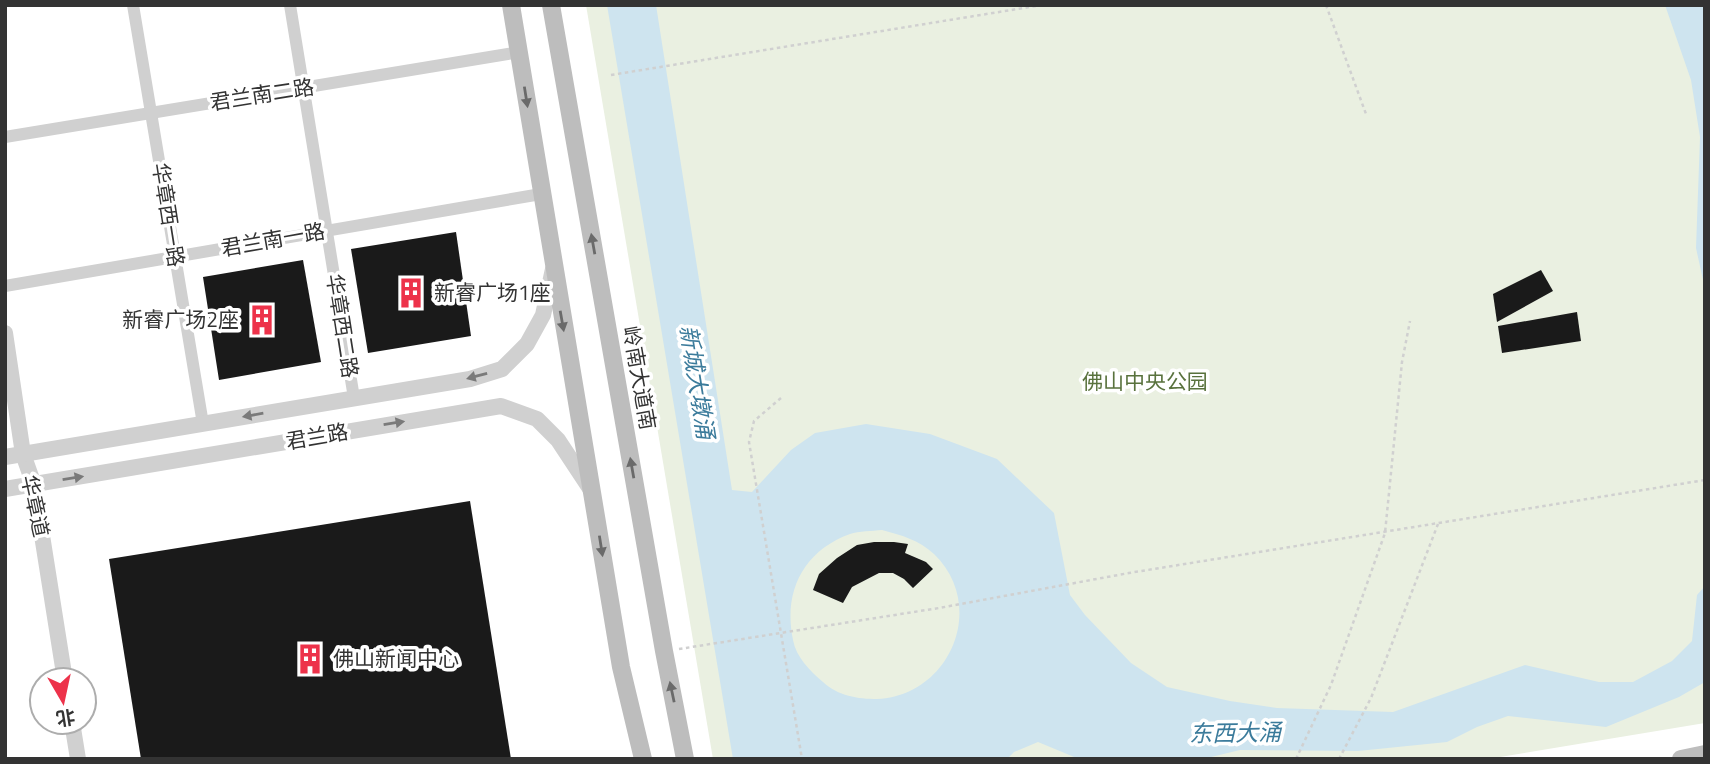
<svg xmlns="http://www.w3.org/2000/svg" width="1710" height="764" font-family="'Titillium Web','Noto Sans SC',sans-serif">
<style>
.green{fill:#eaf0e1}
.water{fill:#cee4ef;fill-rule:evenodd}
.building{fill:#1a1a1a}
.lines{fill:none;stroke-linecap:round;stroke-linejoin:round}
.path{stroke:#d0d0d0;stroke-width:2.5;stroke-dasharray:3.5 3.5;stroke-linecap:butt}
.minor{stroke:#d0d0d0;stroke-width:12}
.tertiary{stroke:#d0d0d0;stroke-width:16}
.secondary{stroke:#bdbdbd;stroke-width:18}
.oneway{fill:#6a6a6a}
.oneway2{fill:#7a7a7a}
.labels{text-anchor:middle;stroke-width:7;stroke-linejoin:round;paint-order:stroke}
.street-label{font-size:21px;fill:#333;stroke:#fff}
.poi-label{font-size:21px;fill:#333;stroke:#fff;text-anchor:start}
.park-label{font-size:21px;fill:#59723d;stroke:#fff}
.water-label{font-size:23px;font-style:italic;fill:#3b7b9b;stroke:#fff}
</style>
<rect width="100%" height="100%" fill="#fff"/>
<polygon class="green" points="586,5 1705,5 1705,723 1488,759 713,759"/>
<g class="water">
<path d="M607,5H656L732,490L752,492L791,450L815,433L866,424L930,434L997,459L1054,513L1070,595L1085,615L1131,663L1167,687L1230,701L1277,708L1393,712L1525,665L1599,682H1633L1672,661L1692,641L1697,595L1705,586V682L1679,697L1606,727L1508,716L1477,727L1447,742L1358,751L1240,750L1203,759H1079L1038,742L1014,752L1007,759H733ZM882,530C901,535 919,540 934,554C988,606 950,696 877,699C858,699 838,696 823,682C810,671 796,657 793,640C783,592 803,551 850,534C859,531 872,531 882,530Z"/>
<polygon points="1665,5 1705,5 1705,289 1696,248 1700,137 1691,80"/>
</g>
<g class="building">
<polygon points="456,232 471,336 368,353 351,249"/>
<polygon points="303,260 321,362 219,380 203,277"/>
<polygon points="1541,270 1553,291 1497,322 1493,294"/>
<polygon points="1577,312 1581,341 1502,353 1498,326"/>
<polygon points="470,501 511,759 141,759 109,559"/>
<polygon points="874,542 894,542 908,544 905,553 926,562 933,569 913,588 904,579 893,573 879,573 852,587 843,603 813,590 819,574 837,558 857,545"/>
</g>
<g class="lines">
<g class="path">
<polyline points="1326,5 1366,114"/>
<polyline points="611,75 1042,5"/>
<polyline points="781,398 754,421 749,442 802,759"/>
<polyline points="679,649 939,608 1129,573 1705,480"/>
<polyline points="1296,759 1331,685 1385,533 1402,362 1410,321"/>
<polyline points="1339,759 1371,698 1438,524"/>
</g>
<g class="minor">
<polyline points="133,5 203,424"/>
<polyline points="290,5 354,398"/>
<polyline points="5,137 520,52"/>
<polyline points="5,286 541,194"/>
</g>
<g class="tertiary">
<polyline points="5,333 23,454 34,485 65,680"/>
<polyline points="5,457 470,379 502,369 527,344 543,315 553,269"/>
<polyline points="5,489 501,406 537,419 558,440 591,490"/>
<polyline points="72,722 78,759"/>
</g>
<g class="secondary">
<polyline points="511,5 621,667 643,759"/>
<polyline points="551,5 664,651 685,759"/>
<polyline points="1681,759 1705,754"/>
</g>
</g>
<defs><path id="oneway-solid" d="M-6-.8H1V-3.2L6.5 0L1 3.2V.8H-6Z" transform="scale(1.75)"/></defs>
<g class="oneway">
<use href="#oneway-solid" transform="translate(526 97) rotate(81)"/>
<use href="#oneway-solid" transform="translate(593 244) rotate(-100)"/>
<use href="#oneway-solid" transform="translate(562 321) rotate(80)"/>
<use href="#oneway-solid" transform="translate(632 468) rotate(-100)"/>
<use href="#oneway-solid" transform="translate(601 546) rotate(81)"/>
<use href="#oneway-solid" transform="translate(672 692) rotate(-102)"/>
</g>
<g class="oneway2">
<use href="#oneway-solid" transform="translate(477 376) rotate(165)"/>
<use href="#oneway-solid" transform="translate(253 415) rotate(170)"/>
<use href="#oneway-solid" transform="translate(394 423) rotate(-9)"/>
<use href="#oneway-solid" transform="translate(73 478) rotate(-9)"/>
</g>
<defs>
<g id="building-bare" transform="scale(2.415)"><path d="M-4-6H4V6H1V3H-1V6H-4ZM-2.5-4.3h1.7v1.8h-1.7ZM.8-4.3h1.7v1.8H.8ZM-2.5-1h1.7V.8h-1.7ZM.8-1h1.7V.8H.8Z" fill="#ed324a" stroke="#fff" stroke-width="2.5" paint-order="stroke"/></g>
</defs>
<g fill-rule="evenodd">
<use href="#building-bare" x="411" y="293"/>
<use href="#building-bare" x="262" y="320"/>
<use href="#building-bare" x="310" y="659"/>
</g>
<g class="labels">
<g class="street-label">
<text transform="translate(262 95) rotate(-9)" y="7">君兰南二路</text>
<text transform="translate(168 215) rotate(81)" y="7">华章西一路</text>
<text transform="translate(273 240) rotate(-10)" y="7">君兰南一路</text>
<text transform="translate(342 326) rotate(81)" y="7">华章西二路</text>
<text transform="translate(639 378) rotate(80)" y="7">岭南大道南</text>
<text transform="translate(317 437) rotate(-10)" y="7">君兰路</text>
<text transform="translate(35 506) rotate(78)" y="7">华章道</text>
</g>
<g class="poi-label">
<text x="434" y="300">新睿广场1座</text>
<text x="239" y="327" text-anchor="end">新睿广场2座</text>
<text x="333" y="666">佛山新闻中心</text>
</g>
<g class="park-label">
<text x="1145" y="389">佛山中央公园</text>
</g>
<g class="water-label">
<text transform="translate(697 382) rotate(81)" y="8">新城大墩涌</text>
<text transform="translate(1235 733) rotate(-1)" y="8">东西大涌</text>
</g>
</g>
<rect width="1710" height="764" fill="none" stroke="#333333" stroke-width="14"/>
<g transform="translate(63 701) rotate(171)"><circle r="33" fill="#ffffff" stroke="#adadad" stroke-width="2"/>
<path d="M0-5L12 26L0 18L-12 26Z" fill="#ed324a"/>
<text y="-10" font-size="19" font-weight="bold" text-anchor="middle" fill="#333333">北</text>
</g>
</svg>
